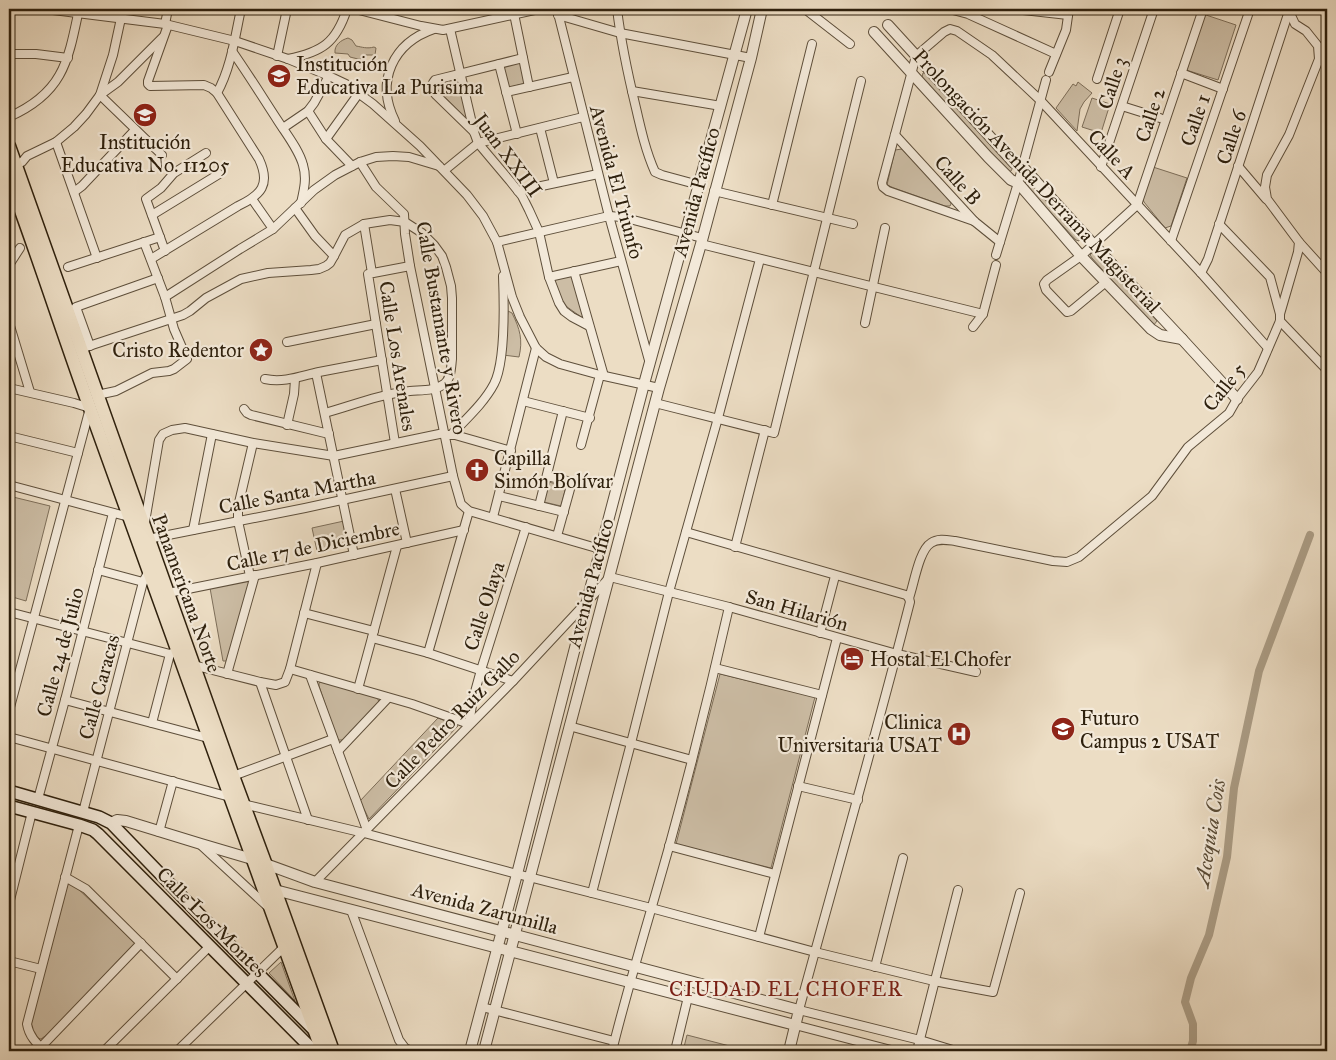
<svg xmlns="http://www.w3.org/2000/svg" width="1336" height="1060" font-family="'IM FELL Great Primer',serif">
<style>
.green{fill:#ccbda5;stroke:#7d6e59}
.lines{fill:none;stroke-linecap:round;stroke-linejoin:round}
.canal{stroke:#ab9d86;stroke-width:8}
.minor-casing{stroke:#5e4f3b;stroke-width:10}
.tertiary-casing{stroke:#5e4f3b;stroke-width:12}
.secondary-casing{stroke:#2e200d;stroke-width:14}
.trunk-casing{stroke:#2e200d;stroke-width:15}
.minor{stroke:#f3e9d9;stroke-width:8}
.tertiary{stroke:#f3e9d9;stroke-width:10}
.secondary{stroke:#f3e9d9;stroke-width:11}
.trunk{stroke:#ecddc4;stroke-width:12}
.labels{text-anchor:middle;stroke-width:4.5;stroke-linejoin:round;paint-order:stroke}
.poi-label{font-size:20px;fill:#2e200d;stroke:#f3e9d9;text-anchor:start}
.street-label{font-size:20px;fill:#2e200d;stroke:#f3e9d9}
.water-label{font-size:21px;font-style:italic;fill:#5a4c37;stroke:#f3e9d9}
.neighbourhood-label{font-size:21px;letter-spacing:1px;fill:#7a1f14;stroke:#f3e9d9}
</style>
<rect width="100%" height="100%" fill="#ecddc4"/>
<filter id="stains"><feTurbulence type="fractalNoise" baseFrequency=".004" numOctaves="4"/><feColorMatrix values="0 0 0 0 .2 0 0 0 0 .09 0 0 0 0 .02 0 0 0 .5 -.17"/></filter>
<radialGradient id="worn" r=".72"><stop offset=".6" stop-color="#630" stop-opacity="0"/><stop offset="1" stop-color="#630" stop-opacity=".3"/></radialGradient>
<g class="green">
<polygon points="1203,14 1236,25 1218,80 1186,70"/>
<path d="M348,38L352,40L356,46C362,47 367,49 374,47L376,48L375,55H366L361,59H358L350,57L348,54L335,53C334,45 341,40 348,38Z"/>
<polygon points="521,61 526,83 507,88 502,65"/>
<polygon points="923,73 925,73 1013,167 1011,171 1008,172 1007,171 922,77"/>
<polygon points="458,77 469,121 468,121 436,88 436,84 438,81"/>
<polygon points="1078,82 1092,93 1084,102 1080,109 1077,131 1056,108 1073,84 1076,86"/>
<polygon points="1092,98 1110,104 1101,133 1082,127"/>
<polygon points="902,149 950,200 951,204 950,206 945,206 894,188 887,185 895,150"/>
<polygon points="1153,167 1187,178 1171,226 1165,228 1144,202 1143,199"/>
<polygon points="1026,181 1028,181 1030,182 1080,236 1081,238 1079,241 1076,240 1026,186 1025,185"/>
<polygon points="1093,252 1095,252 1157,321 1153,326 1092,258 1090,255"/>
<polygon points="572,273 584,319 563,304 553,277"/>
<path d="M508,311L512,313C520,329 523,340 519,357L503,355Z"/>
<polygon points="549,482 566,487 561,506 544,502 547,483"/>
<polygon points="9,496 50,506 26,601 9,596"/>
<polygon points="344,521 349,544 317,551 312,528"/>
<polygon points="246,580 249,583 227,661 223,661 210,588"/>
<polygon points="720,674 815,697 771,868 676,844"/>
<polygon points="323,681 377,697 379,702 343,740 338,740 337,739 319,686 319,683"/>
<polygon points="438,718 458,726 369,819 360,801"/>
<polygon points="68,883 73,884 135,943 48,1034 41,1039 37,1038 32,1030 31,1023"/>
<polygon points="281,962 295,1001 269,973"/>
<polygon points="687,1035 749,1051 683,1051"/>
</g>
<g class="lines">
<polyline class="canal" points="1190,1051 1193,1041 1193,1024 1185,1002 1191,978 1209,935 1227,857 1234,788 1259,671 1310,535"/>
<g class="minor-casing">
<g id="minor">
<polyline points="45,9 165,24 235,41 288,59 329,76 346,84 373,104 420,146 467,195 483,216 497,242 512,297 520,317 536,348 546,357 560,364 600,375 659,388"/>
<polyline points="355,9 421,26 443,30 539,9"/>
<polyline points="513,9 529,87"/>
<polyline points="557,9 609,216 650,364"/>
<path d="M617,9C621,42 628,75 636,108C641,130 646,152 655,172L662,175L699,185"/>
<polyline points="805,9 850,44"/>
<polyline points="949,9 968,14 1056,54"/>
<polyline points="1014,9 1068,15"/>
<polyline points="558,15 620,33 751,58"/>
<polyline points="165,24 168,9"/>
<polyline points="450,29 474,132"/>
<polyline points="162,38 118,82 100,95 162,155"/>
<path d="M232,51C248,74 263,98 278,121C287,135 299,150 303,165C307,178 304,190 301,203"/>
<polyline points="9,54 36,54 68,58"/>
<polyline points="277,56 287,9"/>
<path d="M523,58L435,80C430,86 431,89 436,95L474,132L478,143L510,181L522,196L529,210L539,232L549,277L559,303L564,311L572,317L589,326"/>
<path d="M288,59C322,52 336,43 347,9"/>
<polyline points="499,64 517,134"/>
<polyline points="1049,72 1066,30 1069,9"/>
<polyline points="1181,73 1223,89"/>
<polyline points="1097,79 1120,9"/>
<polyline points="632,91 721,106"/>
<polyline points="506,92 573,77"/>
<path d="M217,93C231,68 235,37 241,9"/>
<polyline points="1125,107 1160,118"/>
<polyline points="308,111 326,139 352,166"/>
<path d="M9,117C63,93 68,62 79,9"/>
<path d="M395,121C375,81 393,43 434,29"/>
<polyline points="283,128 308,111 314,103 329,76"/>
<polyline points="540,128 554,183"/>
<polyline points="895,135 974,221 1000,242"/>
<polyline points="326,139 359,93"/>
<polyline points="56,142 97,258"/>
<polyline points="360,162 376,187 404,214 405,234 410,266 453,476 461,504 469,511 600,549"/>
<polyline points="16,165 22,162 27,156 56,142 74,127 86,114 100,95 113,55 123,9"/>
<polyline points="1238,166 1266,199"/>
<polyline points="1101,167 1154,9"/>
<polyline points="445,170 478,143 583,117"/>
<polyline points="518,191 598,174"/>
<polyline points="714,191 853,224"/>
<polyline points="74,192 82,186 135,130"/>
<polyline points="252,199 273,229"/>
<polyline points="772,205 812,44"/>
<polyline points="295,208 315,236 334,256"/>
<polyline points="152,215 219,174"/>
<polyline points="974,221 888,191 883,187 882,183 916,56 944,32 950,29 957,31 992,55 1040,100 1201,273 1268,348"/>
<polyline points="364,224 372,273"/>
<polyline points="1219,224 1270,277 1280,314"/>
<polyline points="1171,241 1250,9"/>
<polyline points="497,242 609,216 622,217 702,238"/>
<polyline points="1299,242 1327,273"/>
<polyline points="701,244 983,314"/>
<polyline points="165,251 146,199 161,188 174,173 206,153"/>
<polyline points="996,255 1018,183 1046,80"/>
<path d="M151,259L238,206C261,195 271,185 259,159L217,93L211,88L204,85L150,86L148,84V81L168,25"/>
<polyline points="9,265 20,248"/>
<polyline points="68,267 160,237"/>
<polyline points="574,271 604,376"/>
<polyline points="1201,273 1208,259 1289,11"/>
<polyline points="549,277 621,261"/>
<polyline points="1106,282 1071,311 1067,312 1046,290 1044,284 1047,280 1081,256 1137,205 1203,9"/>
<polyline points="165,297 240,249 273,229 314,190 335,175 360,162 376,157 393,156 409,157 439,166"/>
<polyline points="1280,321 1327,370"/>
<polyline points="865,323 885,228"/>
<polyline points="9,327 10,326 30,392"/>
<polyline points="973,327 983,314 996,265"/>
<polyline points="287,342 376,324"/>
<polyline points="90,346 76,307 158,278"/>
<path d="M80,349L183,315L190,311L206,298L241,279L268,273L311,270L319,269L326,266L330,263L334,256L345,235L364,224L390,220L405,222L422,233L434,245L442,256L446,267L451,286L452,298V359C451,368 451,379 444,384C435,391 422,390 410,391C381,394 353,405 325,413"/>
<polyline points="316,373 354,555"/>
<path d="M265,379C284,383 301,376 319,372C340,368 361,364 382,360"/>
<polyline points="9,388 74,403 90,408 9,711"/>
<polyline points="97,395 116,391 152,373 169,371 174,369 187,359 174,329 165,297 144,242"/>
<polyline points="523,401 590,418"/>
<polyline points="655,403 774,433 861,81"/>
<polyline points="244,409 247,413 251,415 329,434"/>
<polyline points="287,425 294,394 295,379"/>
<path d="M452,434C466,419 484,403 494,384C506,361 504,302 503,276"/>
<polyline points="448,435 455,435 511,451"/>
<polyline points="9,436 78,453"/>
<polyline points="395,443 368,274 410,266"/>
<polyline points="581,445 600,375"/>
<polyline points="547,476 572,482 557,536"/>
<polyline points="9,485 129,517"/>
<polyline points="395,489 407,543"/>
<polyline points="499,496 564,512"/>
<polyline points="539,506 563,411"/>
<polyline points="493,517 536,348"/>
<polyline points="145,522 159,440 163,434 172,430 185,428 253,443 334,456 444,433"/>
<polyline points="193,530 212,434"/>
<polyline points="686,532 906,595 909,598"/>
<polyline points="148,539 305,508 453,476"/>
<polyline points="735,547 765,430"/>
<polyline points="98,570 143,582"/>
<polyline points="250,576 238,521 238,507 253,443"/>
<polyline points="168,593 317,563 464,530"/>
<polyline points="9,612 170,654 177,651"/>
<polyline points="304,613 374,631"/>
<polyline points="820,633 835,576"/>
<polyline points="372,638 428,653 513,681"/>
<polyline points="428,653 469,511"/>
<polyline points="193,665 260,682 276,685 285,682 290,669 317,563"/>
<polyline points="715,668 822,695"/>
<polyline points="290,669 412,704 469,724 473,699 481,670 526,527"/>
<polyline points="227,674 255,575"/>
<polyline points="310,675 367,830"/>
<polyline points="260,682 308,820"/>
<polyline points="358,689 397,546"/>
<polyline points="65,700 208,738"/>
<polyline points="152,723 170,654"/>
<polyline points="569,726 692,760"/>
<polyline points="9,737 230,797"/>
<polyline points="338,751 388,698"/>
<polyline points="233,776 333,739"/>
<polyline points="798,786 858,800"/>
<polyline points="38,799 65,700 113,513"/>
<polyline points="243,804 364,833 517,874 651,908 815,952 934,981 993,992 1020,893"/>
<polyline points="83,812 143,582 149,571"/>
<polyline points="159,832 173,781"/>
<polyline points="202,846 267,906"/>
<polyline points="669,846 775,874"/>
<polyline points="65,877 86,889 177,979"/>
<polyline points="315,882 513,681 610,577 729,607 897,654 976,672"/>
<polyline points="592,893 631,743 669,592 718,418 760,259"/>
<polyline points="9,904 32,812"/>
<polyline points="351,910 399,1040 405,1048 411,1051"/>
<polyline points="759,937 837,638"/>
<polyline points="9,961 41,969"/>
<polyline points="875,967 903,858"/>
<polyline points="482,1007 614,1041"/>
<polyline points="795,1025 895,1051"/>
<polyline points="41,1047 141,943"/>
<path d="M45,1051C36,1043 29,1036 27,1024L79,825"/>
<polyline points="104,1051 210,946"/>
<polyline points="177,1051 284,947"/>
<path d="M612,1051C629,982 650,915 669,847C691,767 711,687 729,607"/>
<polyline points="675,1051 688,997"/>
<polyline points="917,1051 958,890"/>
<path d="M956,1051L920,1040L799,1010C836,874 875,739 910,602L909,598C914,584 919,550 931,543C938,538 947,540 955,541L1053,561L1067,562L1079,557L1152,496L1188,447L1229,413L1237,399L1258,372L1280,321V314L1298,252L1299,242L1267,199L1265,187L1267,175L1289,135L1319,59L1318,46L1306,31L1295,24L1289,11L1290,9"/>
</g>
</g>
<g class="tertiary-casing">
<g id="tertiary">
<polyline points="888,25 1014,163 1022,166 1094,245 1182,339 1237,399"/>
<polyline points="874,32 988,157 1011,180 1018,183 1081,256 1151,329 1160,335 1182,339"/>
<polyline points="111,823 117,820 126,821 201,844 252,859 315,882 799,1010 789,1051"/>
<polyline points="275,890 795,1025"/>
<polyline points="470,1051 517,874 587,601 644,384 747,9"/>
<polyline points="484,1051 659,388 701,244 751,58 762,9"/>
</g>
</g>
<g class="secondary-casing">
<g id="secondary">
<polyline points="9,791 99,817 111,823 195,910 314,1030"/>
<polyline points="9,806 79,825 93,830 98,834 314,1051"/>
</g>
</g>
<g class="trunk-casing">
<g id="trunk">
<polyline points="9,146 233,776 266,865 333,1051"/>
<path d="M9,178C38,255 63,334 91,411C168,625 245,838 322,1051"/>
</g>
</g>
<use href="#minor" class="minor"/>
<use href="#tertiary" class="tertiary"/>
<use href="#secondary" class="secondary"/>
<use href="#trunk" class="trunk"/>
</g>
<defs>
<g id="school-disc" transform="scale(1.25)"><circle r="9.5" fill="#8f2418" stroke="#f3e9d9"/><path d="M0-5L7-2L0 1L-7-2ZM-4 1L0 2.5L4 1V4Q0 6-4 4Z" fill="#fff"/></g>
<g id="sight-disc" transform="scale(1.25)"><circle r="9.5" fill="#8f2418" stroke="#f3e9d9"/><path d="M0-6L1.8-2.2L6-1.7L2.9 1.2L3.7 5.4L0 3.3L-3.7 5.4L-2.9 1.2L-6-1.7L-1.8-2.2Z" fill="#fff"/></g>
<g id="church-disc" transform="scale(1.25)"><circle r="9.5" fill="#8f2418" stroke="#f3e9d9"/><path d="M-1.2-6h2.4v3.5h3.3v2.4h-3.3V6h-2.4V-.1h-3.3v-2.4h3.3Z" fill="#fff"/></g>
<g id="hotel-disc" transform="scale(1.25)"><circle r="9.5" fill="#8f2418" stroke="#f3e9d9"/><path d="M-6-4.5h1.5V1H6V5H4.5V3h-9V5H-6ZM-4 0a1.8 1.8 0 1 1 3.6 0ZM.5 0V-2.5h3Q6-2.5 6 0Z" fill="#fff"/></g>
<g id="university-disc" transform="scale(1.25)"><circle r="9.5" fill="#8f2418" stroke="#f3e9d9"/><path d="M0-5L7-2L0 1L-7-2ZM-4 1L0 2.5L4 1V4Q0 6-4 4Z" fill="#fff"/></g>
<g id="hospital-disc" transform="scale(1.25)"><circle r="9.5" fill="#8f2418" stroke="#f3e9d9"/><path d="M-5-5h3v3.5h4V-5h3V5h-3V1.5h-4V5h-3Z" fill="#fff"/></g>
</defs>
<g fill-rule="evenodd">
<use href="#school-disc" x="279" y="76"/>
<use href="#school-disc" x="145" y="115"/>
<use href="#sight-disc" x="261" y="350"/>
<use href="#church-disc" x="477" y="470"/>
<use href="#hotel-disc" x="852" y="659"/>
<use href="#university-disc" x="1063" y="729"/>
<use href="#hospital-disc" x="959" y="734"/>
</g>
<g class="labels">
<g class="poi-label">
<text x="296" y="71">Institución<tspan x="296" dy="23">Educativa La Purisima</tspan></text>
<text x="145" y="149" text-anchor="middle">Institución<tspan x="145" dy="23">Educativa No. 11205</tspan></text>
<text x="244" y="357" text-anchor="end">Cristo Redentor</text>
<text x="494" y="465">Capilla<tspan x="494" dy="23">Simón Bolívar</tspan></text>
<text x="870" y="666">Hostal El Chofer</text>
<text x="1080" y="725">Futuro<tspan x="1080" dy="23">Campus 2 USAT</tspan></text>
<text x="942" y="729" text-anchor="end">Clinica<tspan x="942" dy="23">Universitaria USAT</tspan></text>
</g>
<g class="street-label">
<text transform="translate(1112 83) rotate(-72)" y="7">Calle 3</text>
<text transform="translate(1150 115) rotate(-72)" y="7">Calle 2</text>
<text transform="translate(1195 120) rotate(-71)" y="7">Calle 1</text>
<text transform="translate(1231 137) rotate(-72)" y="7">Calle 6</text>
<text transform="translate(1112 154) rotate(47)" y="7">Calle A</text>
<text transform="translate(508 155) rotate(53)" y="7">Juan XXIII</text>
<text transform="translate(958 180) rotate(48)" y="7">Calle B</text>
<text transform="translate(1037 181) rotate(47)" y="7">Prolongación Avenida Derrama Magisterial</text>
<text transform="translate(617 182) rotate(75)" y="7">Avenida El Triunfo</text>
<text transform="translate(696 192) rotate(-75)" y="7">Avenida Pacífico</text>
<text transform="translate(442 328) rotate(80)" y="7">Calle Bustamante y Rivero</text>
<text transform="translate(398 356) rotate(81)" y="7">Calle Los Arenales</text>
<text transform="translate(1224 387) rotate(-51)" y="7">Calle 5</text>
<text transform="translate(297 492) rotate(-11)" y="7">Calle Santa Martha</text>
<text transform="translate(313 546) rotate(-12)" y="7">Calle 17 de Diciembre</text>
<text transform="translate(590 583) rotate(-75)" y="7">Avenida Pacífico</text>
<text transform="translate(187 593) rotate(70)" y="7">Panamericana Norte</text>
<text transform="translate(484 606) rotate(-72)" y="7">Calle Olaya</text>
<text transform="translate(797 610) rotate(16)" y="7">San Hilarión</text>
<text transform="translate(60 652) rotate(-75)" y="7">Calle 24 de Julio</text>
<text transform="translate(99 687) rotate(-75)" y="7">Calle Caracas</text>
<text transform="translate(452 719) rotate(-46)" y="7">Calle Pedro Ruiz Gallo</text>
<text transform="translate(485 908) rotate(15)" y="7">Avenida Zarumilla</text>
<text transform="translate(212 922) rotate(45)" y="7">Calle Los Montes</text>
</g>
<g class="water-label">
<text transform="translate(1210 833) rotate(-81)" y="7">Acequia Cois</text>
</g>
<g class="neighbourhood-label">
<text x="786" y="996">CIUDAD EL CHOFER</text>
</g>
</g>
<rect width="1336" height="1060" fill="none" stroke="#ecddc4" stroke-width="30"/>
<rect x="10" y="10" width="1316" height="1040" fill="none" stroke="#2e200d" stroke-width="2.5"/>
<rect x="15" y="15" width="1306" height="1030" fill="none" stroke="#2e200d"/>
<rect width="100%" height="100%" filter="url(#stains)"/>
<rect width="100%" height="100%" fill="url(#worn)"/>
</svg>
